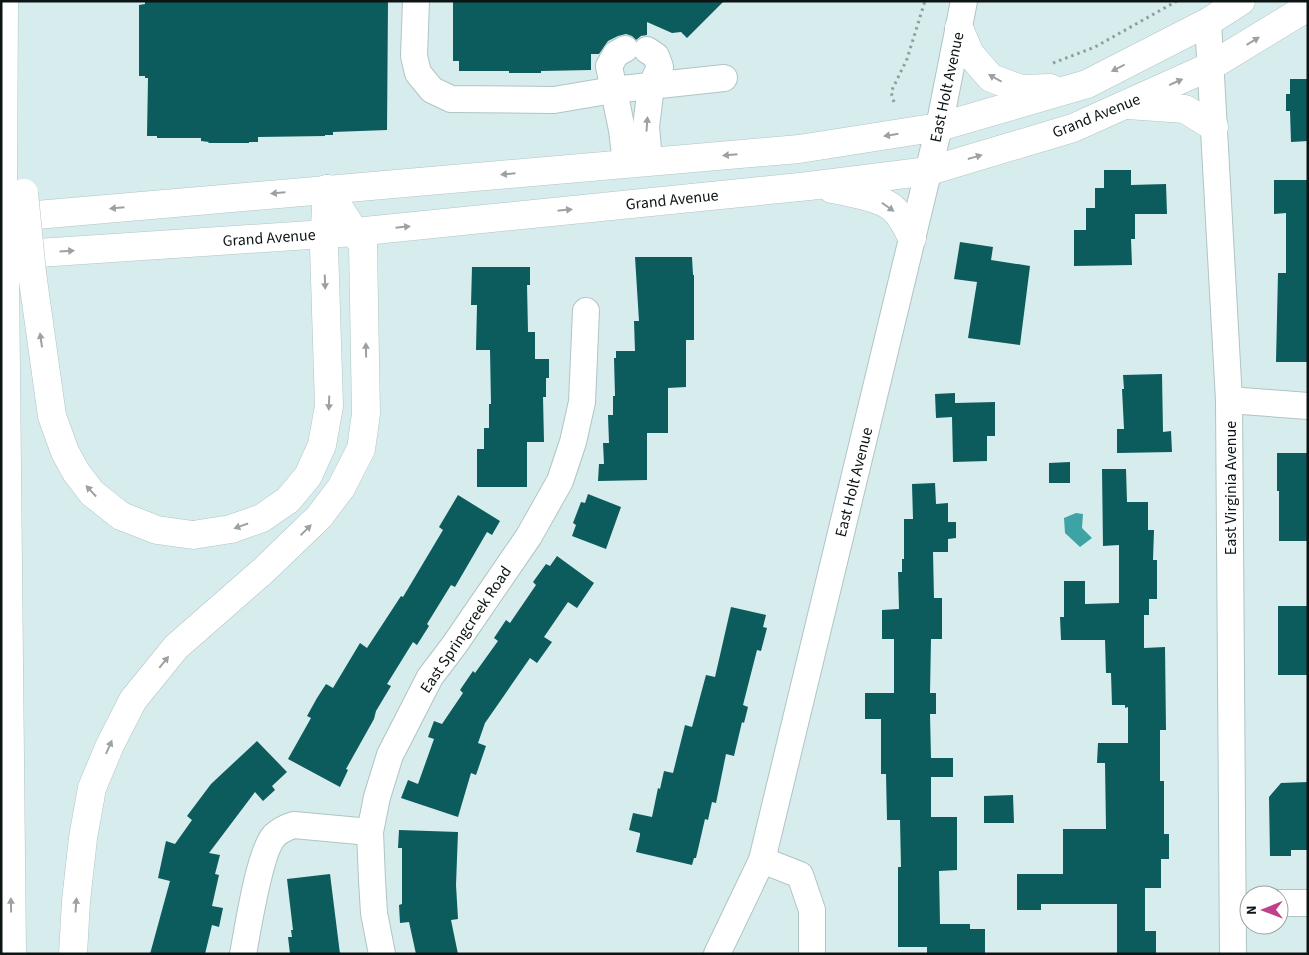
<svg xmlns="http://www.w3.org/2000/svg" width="1309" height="955" font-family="'Source Sans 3',sans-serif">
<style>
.water{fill:#3da3a5}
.building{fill:#0c5b5d}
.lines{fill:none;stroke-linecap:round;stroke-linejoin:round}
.minor-casing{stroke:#b0c4c4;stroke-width:28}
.major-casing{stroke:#b0c4c4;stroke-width:29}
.highway-casing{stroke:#b0c4c4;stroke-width:29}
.path{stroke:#8e9e9e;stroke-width:3;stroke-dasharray:2.5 4;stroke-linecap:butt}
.minor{stroke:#fff;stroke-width:26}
.major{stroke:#fff;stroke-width:28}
.highway{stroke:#fff;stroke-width:28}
.highway-bridge-casing{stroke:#b0c4c4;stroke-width:29;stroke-linecap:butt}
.highway-bridge{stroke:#fff;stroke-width:28}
.oneway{fill:#9ea1a1}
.labels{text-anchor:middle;stroke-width:5;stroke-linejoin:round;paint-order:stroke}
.street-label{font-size:16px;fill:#0d1414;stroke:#fff}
</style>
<rect width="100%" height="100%" fill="#d7ecec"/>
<polygon class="water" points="1076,513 1083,514 1082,528 1092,538 1080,547 1065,533 1064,518"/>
<g class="building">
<polygon points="145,1 388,1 387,130 333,132 333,135 325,135 325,136 258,137 258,142 249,142 249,143 208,143 209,142 201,141 201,138 157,138 157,136 147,136 148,78 145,78 145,76 139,76 139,5 145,4"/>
<polygon points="465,1 563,2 724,1 687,38 681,32 672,33 647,22 647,35 641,36 636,40 632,36 626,34 618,36 608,41 599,54 591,54 591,70 541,71 541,73 509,73 509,71 459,71 459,61 453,61 453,2"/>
<polygon points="1290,79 1308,79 1308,141 1291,142 1290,111 1286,111 1286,94 1290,94"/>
<polygon points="1104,170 1131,170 1131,185 1166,184 1167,214 1135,214 1135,239 1131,239 1132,265 1074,266 1074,230 1086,230 1086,208 1095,208 1095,188 1104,188"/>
<polygon points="1274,180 1308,180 1308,362 1276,362 1278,273 1286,273 1286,213 1274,214"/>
<polygon points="960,242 993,247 991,260 1030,266 1020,345 968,338 977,282 954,279"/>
<polygon points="635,257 692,257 693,275 694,275 694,340 686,340 686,387 668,388 668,433 647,433 647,480 598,481 599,464 604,464 603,443 609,443 608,415 613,415 613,396 615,396 614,358 616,358 616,351 635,351 634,321 639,321"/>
<polygon points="472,267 530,267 530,285 527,285 528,332 535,332 535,359 549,359 549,378 546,378 546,397 543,397 544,442 527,442 527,487 477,487 477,449 484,449 484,428 489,428 489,404 491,404 490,350 476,350 477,305 471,305"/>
<polygon points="1162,374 1163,432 1171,431 1172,452 1117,453 1117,429 1124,429 1122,389 1124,389 1123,375"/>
<polygon points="955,393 955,403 995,402 995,436 987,436 987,461 953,462 952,417 936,418 935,394"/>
<polygon points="1277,453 1308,453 1308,541 1279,541 1279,491 1277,491"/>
<polygon points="1070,462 1070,483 1049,483 1049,463"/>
<polygon points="1102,469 1126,469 1127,502 1148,502 1148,530 1154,530 1153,560 1157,560 1157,599 1149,599 1149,615 1144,615 1144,648 1165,647 1166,730 1160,730 1160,781 1164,781 1164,834 1169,834 1169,859 1161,859 1161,888 1145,888 1145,931 1156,931 1156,954 1117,954 1117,904 1041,904 1041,910 1017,910 1017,874 1063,874 1063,829 1106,829 1105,763 1097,763 1098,743 1128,743 1128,707 1125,708 1125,705 1112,705 1111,673 1106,673 1105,640 1061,640 1060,617 1064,617 1064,581 1085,581 1085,604 1119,603 1119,545 1103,546"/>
<polygon points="935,483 936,504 948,503 948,522 956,522 956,538 948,539 948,552 933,552 934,598 942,598 942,639 931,639 930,693 936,693 936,714 930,714 931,758 953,758 953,777 931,777 931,817 957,817 957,870 939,871 940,924 970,924 970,929 985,929 985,953 935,954 927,953 927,947 898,947 898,867 901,867 900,820 887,820 886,774 881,774 881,719 865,719 865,693 894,693 894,639 882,639 882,610 899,609 898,572 902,572 902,559 904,559 904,519 913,519 912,484"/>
<polygon points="588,494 621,507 606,549 572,536 576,525 573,523 581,502 585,503"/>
<polygon points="458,495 500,521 492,535 487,532 455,587 451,585 427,624 429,626 417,645 413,642 387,684 391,686 376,711 374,719 346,769 348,770 340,787 288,759 311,718 307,716 317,698 326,684 333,688 360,643 367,648 401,596 403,597 443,530 439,527"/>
<polygon points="557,556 594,583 577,608 568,602 544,637 552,642 537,663 530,658 485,723 478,743 486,746 476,775 471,773 458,817 401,798 408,780 418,784 434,739 428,737 434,721 442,724 463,693 460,690 473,671 475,673 498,641 494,638 506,620 510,623 536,585 533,582 546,564 550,566"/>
<rect x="1278" y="606" width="30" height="69"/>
<polygon points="731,607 766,615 763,627 767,628 761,651 757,650 743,705 748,707 744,723 742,722 734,756 726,754 716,803 712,802 708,820 705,819 696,858 694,858 692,865 636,852 640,835 640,833 629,830 633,813 652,817 658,788 660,789 664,771 673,773 685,725 692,727 706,675 715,677"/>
<polygon points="257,741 287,772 272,786 275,790 263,801 255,792 209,853 220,855 215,874 219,875 212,906 223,908 219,927 212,925 205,954 150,954 170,881 158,878 166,841 175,844 192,820 187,816 211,784"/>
<polygon points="1308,782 1308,850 1291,850 1291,856 1270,856 1269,797 1281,783"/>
<polygon points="1013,795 1014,823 984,823 984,796"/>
<polygon points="399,830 458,832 456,885 458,919 451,920 458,954 416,954 409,922 400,923 399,905 402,904 402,848 398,848"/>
<polygon points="330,874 340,954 290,954 288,937 292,937 291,930 293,930 287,879"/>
</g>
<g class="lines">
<g class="minor-casing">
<g id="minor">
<polyline points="416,1 414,56 418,73 432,90 451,99 554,100 613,90 724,78"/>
<polyline points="1208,22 1229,400 1233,954"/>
<polyline points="625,49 616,54 609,66 622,130 626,163"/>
<polyline points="647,50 656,56 660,67 651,86 646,127 649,161"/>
<polyline points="1229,400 1308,406"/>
<polyline points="762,860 800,875 812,910 812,954"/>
<polyline points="1279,903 1308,903"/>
<path d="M243,954C248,929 259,853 274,836C279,831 287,827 294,825L370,832"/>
<polyline points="382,954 374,913 372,880 370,832 377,797 390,755 430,677 455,644 529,536 560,481 573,442 582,402 586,311"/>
<polyline points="717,954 762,860 939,127 964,1"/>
</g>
</g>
<g class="major-casing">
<g id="major">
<polyline points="959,28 970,54 991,78 1021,89 1050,88"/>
<polyline points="1128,105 1185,109 1214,127"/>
<path d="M832,189C848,192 877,197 890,206C900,213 907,227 912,238"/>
<polyline points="2,218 799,149 939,127 1087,84 1208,22 1241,1"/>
<polyline points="8,255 355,232 809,186 929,171 1073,128 1211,66 1308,7"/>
</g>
</g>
<g class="highway-casing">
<g id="highway">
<polyline points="3,193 4,1"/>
<polyline points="32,273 52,416 65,452 76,472 92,493 121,516 157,530 193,535 231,529 262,518 288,500 308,476 322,445 329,406 324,247 327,189"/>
<polyline points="5,276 12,954"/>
<polyline points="73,954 76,901 83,838 92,788 110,745 133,700 176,647 264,570 319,517 341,488 361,449 366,414 363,245 327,189"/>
</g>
</g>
<g class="path">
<polyline points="1053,63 1095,47 1177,1"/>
<polyline points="894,102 891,92 907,59 925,1"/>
</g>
<use href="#minor" class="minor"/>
<use href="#major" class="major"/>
<use href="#highway" class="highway"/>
<g class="highway-bridge-casing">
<g id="highway-bridge">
<polyline points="3,193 5,276"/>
<polyline points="24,193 32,273"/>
</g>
</g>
<use href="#highway-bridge" class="highway-bridge"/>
</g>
<defs><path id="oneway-solid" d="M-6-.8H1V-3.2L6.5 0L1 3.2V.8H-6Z" transform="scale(1.25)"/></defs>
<g class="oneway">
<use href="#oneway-solid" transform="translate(1253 41) rotate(-31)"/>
<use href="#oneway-solid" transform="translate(1118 68) rotate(153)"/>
<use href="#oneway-solid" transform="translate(995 78) rotate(-151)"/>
<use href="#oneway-solid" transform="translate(1176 82) rotate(-24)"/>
<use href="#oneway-solid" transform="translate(647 124) rotate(-86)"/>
<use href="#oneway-solid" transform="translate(891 135) rotate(171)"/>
<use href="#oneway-solid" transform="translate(730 155) rotate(175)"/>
<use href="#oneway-solid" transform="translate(975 157) rotate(-16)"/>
<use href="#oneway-solid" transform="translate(508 174) rotate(175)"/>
<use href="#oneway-solid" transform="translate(278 193) rotate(175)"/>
<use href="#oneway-solid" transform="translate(888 207) rotate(35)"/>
<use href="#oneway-solid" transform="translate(117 208) rotate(175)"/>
<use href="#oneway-solid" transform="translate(565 210) rotate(-6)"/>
<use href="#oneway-solid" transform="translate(403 227) rotate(-6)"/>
<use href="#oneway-solid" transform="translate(67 251) rotate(-4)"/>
<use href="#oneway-solid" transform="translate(325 282) rotate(88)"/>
<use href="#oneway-solid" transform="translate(41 340) rotate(-98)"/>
<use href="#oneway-solid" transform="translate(366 350) rotate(-91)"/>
<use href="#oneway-solid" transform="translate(329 403) rotate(92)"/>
<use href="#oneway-solid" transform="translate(91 491) rotate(-133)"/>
<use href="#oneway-solid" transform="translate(241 526) rotate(161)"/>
<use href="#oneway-solid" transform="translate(306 530) rotate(-44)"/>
<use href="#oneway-solid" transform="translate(164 662) rotate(-51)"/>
<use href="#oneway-solid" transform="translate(109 747) rotate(-66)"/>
<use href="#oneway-solid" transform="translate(11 905) rotate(-91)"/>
<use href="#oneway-solid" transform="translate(76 905) rotate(-86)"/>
</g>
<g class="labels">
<g class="street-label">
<text transform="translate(946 87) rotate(-78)" y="6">East Holt Avenue</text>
<text transform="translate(1096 115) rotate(-22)" y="6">Grand Avenue</text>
<text transform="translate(672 199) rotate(-6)" y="6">Grand Avenue</text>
<text transform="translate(269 237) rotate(-4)" y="6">Grand Avenue</text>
<text transform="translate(853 482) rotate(-76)" y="6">East Holt Avenue</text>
<text transform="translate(1230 488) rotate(-90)" y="6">East Virginia Avenue</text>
<text transform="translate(465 629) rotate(-56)" y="6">East Springcreek Road</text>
</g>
</g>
<rect width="1309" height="955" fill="none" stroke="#0d1414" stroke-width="5"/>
<g transform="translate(1264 910) rotate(269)"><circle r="24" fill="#ffffff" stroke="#9ea1a1"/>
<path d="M0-4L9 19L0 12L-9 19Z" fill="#c0408b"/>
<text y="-8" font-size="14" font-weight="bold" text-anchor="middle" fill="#0d1414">N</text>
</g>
</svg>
